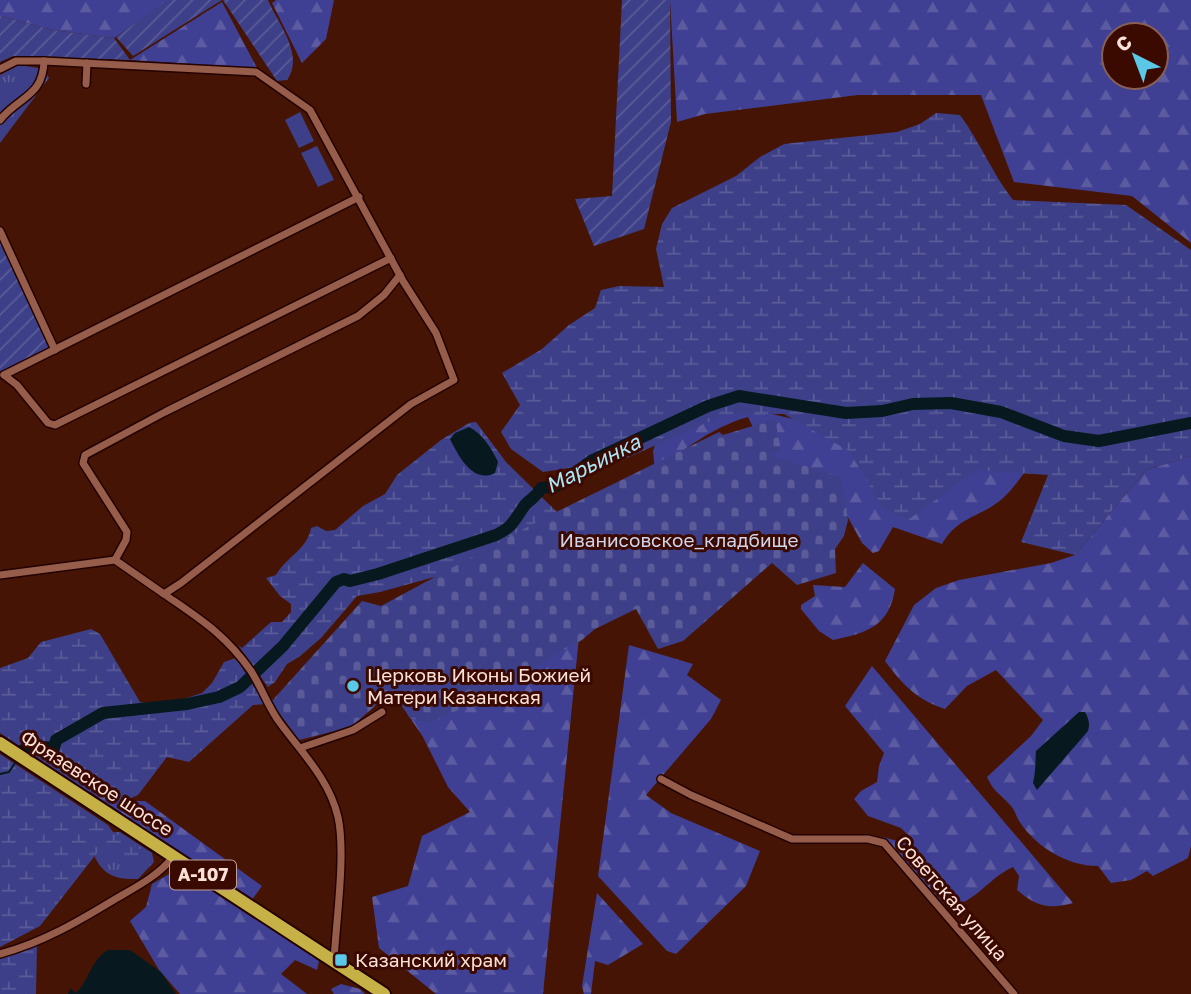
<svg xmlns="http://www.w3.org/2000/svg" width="1191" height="994" font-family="'Golos Text',sans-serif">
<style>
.grass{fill:url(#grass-tufts)}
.forest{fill:url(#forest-firs);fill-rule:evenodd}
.wetland{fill:url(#wetland-marsh)}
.cemetery{fill:url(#cemetery-stones)}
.garden{fill:url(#garden-furrows)}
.pitch{fill:#3d4088}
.water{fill:#07191e}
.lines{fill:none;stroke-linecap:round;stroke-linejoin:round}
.stream{stroke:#07191e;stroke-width:2}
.river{stroke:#07191e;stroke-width:12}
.street-casing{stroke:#240200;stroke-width:10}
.highway-casing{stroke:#240200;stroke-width:16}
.street{stroke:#965d4b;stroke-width:7}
.highway{stroke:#c5b145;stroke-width:12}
.poi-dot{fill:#5ac8e6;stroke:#3a0900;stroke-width:2.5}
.labels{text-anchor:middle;stroke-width:6;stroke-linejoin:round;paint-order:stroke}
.shield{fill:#3a0900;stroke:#c1a097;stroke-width:2}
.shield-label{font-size:18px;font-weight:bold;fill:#fbe0d8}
.park-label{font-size:19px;fill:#d0d4eb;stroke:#3a0900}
.poi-label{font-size:19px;fill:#fbe0d8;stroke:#3a0900;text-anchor:start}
.street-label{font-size:19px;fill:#fbe0d8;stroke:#3a0900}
.water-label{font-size:21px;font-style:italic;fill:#abe6f8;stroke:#3a0900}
</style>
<defs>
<pattern id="grass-tufts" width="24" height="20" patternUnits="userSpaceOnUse" patternTransform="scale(1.75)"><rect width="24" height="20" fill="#3d4088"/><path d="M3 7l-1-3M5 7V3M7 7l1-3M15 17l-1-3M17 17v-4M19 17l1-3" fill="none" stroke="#5a5b98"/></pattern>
<pattern id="forest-firs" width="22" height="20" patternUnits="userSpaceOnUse" patternTransform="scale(1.75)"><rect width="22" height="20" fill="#3f4093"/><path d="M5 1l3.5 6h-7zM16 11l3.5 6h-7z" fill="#5c5ba1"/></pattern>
<pattern id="wetland-marsh" width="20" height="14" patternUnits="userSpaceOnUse" patternTransform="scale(1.75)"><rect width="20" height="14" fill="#3d4088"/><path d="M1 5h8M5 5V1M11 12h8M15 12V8" fill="none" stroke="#5a5b98"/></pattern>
<pattern id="cemetery-stones" width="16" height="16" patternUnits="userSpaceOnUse" patternTransform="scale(1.75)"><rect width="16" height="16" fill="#3d4088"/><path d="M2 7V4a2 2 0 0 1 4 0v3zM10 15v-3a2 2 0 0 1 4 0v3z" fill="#5a5b98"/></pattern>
<pattern id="garden-furrows" width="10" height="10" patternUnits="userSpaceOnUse" patternTransform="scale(1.75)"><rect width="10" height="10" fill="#3d4088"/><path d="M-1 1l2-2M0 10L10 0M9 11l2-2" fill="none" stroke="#5a5b98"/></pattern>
</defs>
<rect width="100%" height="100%" fill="#451404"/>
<g class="grass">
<polygon points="19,65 44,69 49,78 0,143 0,75"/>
<path d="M120,832L152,853L154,862L138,879C111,880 99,872 91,847L103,833Z"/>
</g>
<g class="forest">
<polygon points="0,0 169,0 114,38 53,30 0,16"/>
<polygon points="276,0 334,0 326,39 302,63 272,3"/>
<path d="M670,0H1191V243L1132,196L1014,182L981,95H858L705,114L677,122ZM1114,35H1156V77H1114Z"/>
<polygon points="222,2 257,68 130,60"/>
<path d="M746,408L1025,472C1018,481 1011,491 1003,498C981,518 959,515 942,544L893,527L879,551L873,553L862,543L839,501L798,520L748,417C712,427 684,450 655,471L653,451L657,440L699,420Z"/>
<path d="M1191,456V846L1188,858L1153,876L1147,871L1131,880L1111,883L1098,866C1067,866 1036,847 1019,821C1016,816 1015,810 1011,806C1000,793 995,794 987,777L1031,736L1043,720L996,670L967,686L945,709C917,700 902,684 885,661L914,605L936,588L959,580L1051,563L1075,555L1146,470Z"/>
<path d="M863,563L895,589C889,627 866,633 833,640L819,631L801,609V605L815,596L813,585L845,587Z"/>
<polygon points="579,637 543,994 436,994 379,948 372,897 408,886 422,836 470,812 448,787 423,737 392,691"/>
<polygon points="629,645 693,664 687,675 721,700 711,719 646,795 671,813 760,851 746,886 676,954 667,951 598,876"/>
<path d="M872,666L1073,903C1048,910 1036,906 1017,890L1019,876L1013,867C987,879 979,900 948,908L882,837L913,845L914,841L901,828L868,816L854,799L861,791L877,782L879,766L884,753L845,706Z"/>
<polygon points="98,788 124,801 145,801 262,886 251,901 92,793"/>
<polygon points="171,873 188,875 207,885 319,961 317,970 295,960 281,974 307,994 180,994 159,970 130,921 146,907 152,884"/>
<polygon points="597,893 643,944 608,965 595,961 591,994 584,994 582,986"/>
<polygon points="341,984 360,989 365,994 334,994 331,989"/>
</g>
<g class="wetland">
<path d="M936,113L960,115C980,142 992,173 1013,200L1126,205L1191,250V456L1146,470L1075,555L1021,542L1048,475L977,470L908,520L883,508L849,451L784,414L725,415L622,460L543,472L511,449L501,432L520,405L502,373L542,349L569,325L595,308L601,290L619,286L664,287L656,249L662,224L672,208L736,176L760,157L784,144L897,132L920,124Z"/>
<path d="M476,422L506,462L560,515L449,573L380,592L357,596L321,638L299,657L287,664L275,682L268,687L238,645L242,648L271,622H282L291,612V604L280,596L266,578L276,575C287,556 307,550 311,528L317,526L326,531L335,530L363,506L385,494L397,475L441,440L469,423Z"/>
<polygon points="91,629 100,634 140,702 161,706 202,693 212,683 224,662 236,658 265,704 253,705 189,762 167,757 138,795 125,801 89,792 0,733 0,668 28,658 41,642"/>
<polygon points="0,754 108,825 113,832 146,853 149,859 144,865 110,848 101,848 40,926 0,947"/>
<polygon points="37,945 36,994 0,994 0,956"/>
</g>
<polygon class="cemetery" points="775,419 781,450 770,455 842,477 848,520 844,536 835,549 836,573 797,585 772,563 683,641 658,649 636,609 595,629 582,640 499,687 496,692 430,723 410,718 392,691 351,727 299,740 271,702 362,601 381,606 548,516 719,432 723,435"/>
<g class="garden">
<polygon points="167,0 222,0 133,56 116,37"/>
<path d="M223,0H268C278,24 305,55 287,80L277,81Z"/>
<polygon points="622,0 670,0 671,122 644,229 594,246 575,199 612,196"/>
<polygon points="0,16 53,30 114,38 130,60 13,56 0,62"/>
<polygon points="0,241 49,348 0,372"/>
</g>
<g class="pitch">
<polygon points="300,112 314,141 299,148 285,120"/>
<polygon points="317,146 334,180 318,187 301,153"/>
</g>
<g class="water">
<path d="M469,427C482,433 492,449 498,462L495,473C473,484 459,457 450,439L455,433Z"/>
<path d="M1079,712H1085C1089,719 1090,724 1088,731L1037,790L1033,783C1036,771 1035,763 1036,751Z"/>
<path d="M107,950H130L161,972L176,994H68L70,988L76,993C90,979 89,964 107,950Z"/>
</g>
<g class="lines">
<polyline class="stream" points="0,774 9,772 15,763"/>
<path class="river" d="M23,750L33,746L54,748L56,740L103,713L187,704L219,697L240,687L283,646L336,582L344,579L350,581L378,574L496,535C514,526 514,520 525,505C531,498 535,499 541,488L557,486L591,461L708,406L739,396L846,413L882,411L913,404L951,403L1001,412L1064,436L1099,441L1191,423"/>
<g class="street-casing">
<g id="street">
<path d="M0,69L16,61H44L256,72L310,110L403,281L436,333L454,380L411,404L181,583L164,594C200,619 225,634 251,671C262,688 268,707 280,723C302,753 329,779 338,817C346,854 336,921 334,961"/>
<polyline points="86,84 87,63"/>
<path d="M0,120C19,96 43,97 44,61"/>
<polyline points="0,231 55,350"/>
<polyline points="4,375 17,385 48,423 55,425 391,258"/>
<polyline points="4,375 359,197"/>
<polyline points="115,560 126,540 127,532 83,463 85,455 165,412 358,316 384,295 400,275"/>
<polyline points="0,575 115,560 164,594"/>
<polyline points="300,748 353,730 382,712"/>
<polyline points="661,779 691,795 792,839 868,839 884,843 1014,994"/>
<path d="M0,954C44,942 79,921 117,898C138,886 159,875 174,856"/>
</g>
</g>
<g class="highway-casing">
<polyline id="highway" points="0,743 384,994"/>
</g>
<use href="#street" class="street"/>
<use href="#highway" class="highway"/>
</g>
<g class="poi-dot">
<circle cx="353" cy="686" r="7"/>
<rect x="334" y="953" width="14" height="14" rx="3.5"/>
</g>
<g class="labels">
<rect class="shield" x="170" y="860.5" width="66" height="29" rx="5"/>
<g class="shield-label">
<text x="203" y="881">А-107</text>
</g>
<g class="park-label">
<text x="679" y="547">Иванисовское_кладбище</text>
</g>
<g class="poi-label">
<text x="367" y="682">Церковь Иконы Божией<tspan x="367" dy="22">Матери Казанская</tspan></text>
<text x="355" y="967">Казанский храм</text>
</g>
<g class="street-label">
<text transform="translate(97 783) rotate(33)" y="7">Фрязевское шоссе</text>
<text transform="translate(952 898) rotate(49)" y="7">Советская улица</text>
</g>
<g class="water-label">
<text transform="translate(593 464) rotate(-27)" y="7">Марьинка</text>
</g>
</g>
<g transform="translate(1135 56) rotate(318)"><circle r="33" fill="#3a0900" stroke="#875f56" stroke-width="2"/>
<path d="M0-5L12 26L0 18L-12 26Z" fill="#5ac8e6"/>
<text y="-10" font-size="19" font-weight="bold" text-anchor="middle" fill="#fbe0d8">С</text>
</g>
</svg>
